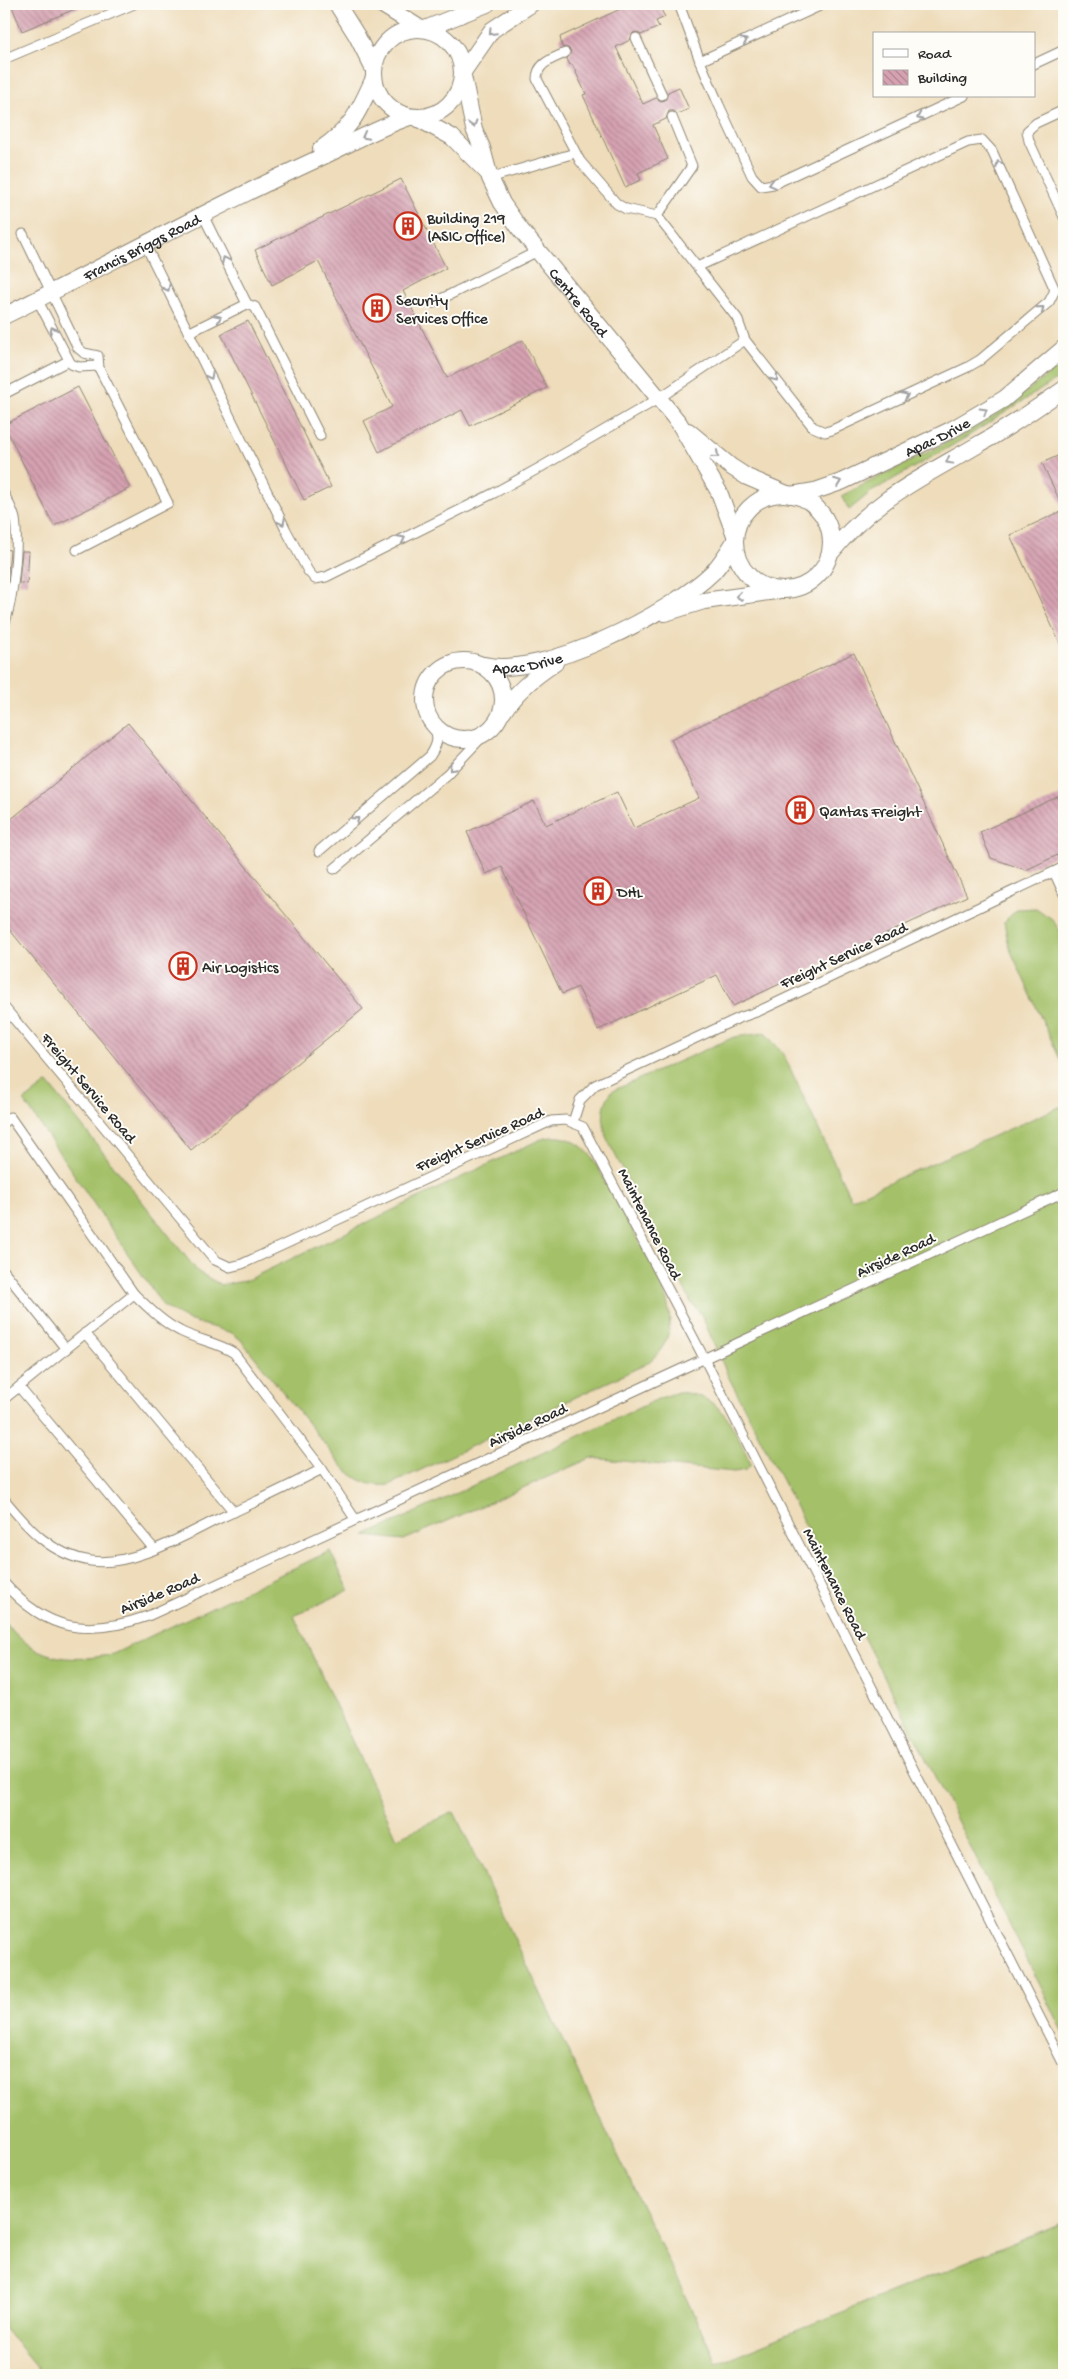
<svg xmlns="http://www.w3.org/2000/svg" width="1068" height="2379" font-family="'Gochi Hand',sans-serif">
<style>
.grass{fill:#a4c169;stroke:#68764a}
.building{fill:url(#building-back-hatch)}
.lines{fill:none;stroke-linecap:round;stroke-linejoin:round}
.service-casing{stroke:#8c8472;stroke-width:11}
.minor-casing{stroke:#8c8472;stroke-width:18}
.service{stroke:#fff;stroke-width:9}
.minor{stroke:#fff;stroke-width:16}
.oneway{stroke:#a0a0a0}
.labels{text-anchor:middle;stroke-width:4;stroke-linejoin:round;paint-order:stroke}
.poi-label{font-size:16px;fill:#2b2b2b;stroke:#fdfcf7;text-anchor:start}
.street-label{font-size:16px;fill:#2b2b2b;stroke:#fdfcf7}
</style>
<defs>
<pattern id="building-back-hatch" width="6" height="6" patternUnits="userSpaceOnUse" patternTransform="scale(1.25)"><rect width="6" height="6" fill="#d6a2b2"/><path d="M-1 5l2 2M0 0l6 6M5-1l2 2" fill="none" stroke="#ae8491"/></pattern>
</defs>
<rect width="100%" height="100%" fill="#fdfcf7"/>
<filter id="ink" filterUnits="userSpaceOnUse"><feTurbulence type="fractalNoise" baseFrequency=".02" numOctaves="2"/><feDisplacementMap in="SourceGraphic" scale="10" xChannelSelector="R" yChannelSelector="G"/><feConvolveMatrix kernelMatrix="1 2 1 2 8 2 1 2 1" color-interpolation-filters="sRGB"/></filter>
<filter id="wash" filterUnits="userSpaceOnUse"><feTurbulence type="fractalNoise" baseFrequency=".0096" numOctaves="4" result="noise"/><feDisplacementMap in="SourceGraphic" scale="20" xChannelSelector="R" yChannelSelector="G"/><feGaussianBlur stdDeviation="1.12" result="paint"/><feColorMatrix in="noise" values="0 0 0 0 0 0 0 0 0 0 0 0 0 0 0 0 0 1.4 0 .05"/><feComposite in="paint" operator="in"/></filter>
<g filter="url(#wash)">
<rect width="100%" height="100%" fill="#eedcba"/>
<g class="grass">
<polygon points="1064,362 1064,374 1059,378 965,438 871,492 849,510 841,496 968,432 1003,410"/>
<polygon points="1036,908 1052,919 1064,937 1064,1068 1009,947 1004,922 1017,909"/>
<path d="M765,1033L783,1053L851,1199L1064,1105V2033L917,1741L728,1376L701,1314L691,1302L607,1139C602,1123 601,1105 612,1091L734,1037Z"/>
<path d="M48,1083L198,1272L221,1285L245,1281L539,1140C561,1132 578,1140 592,1157C606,1182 619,1206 633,1231C655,1271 697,1331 644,1365L389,1485C369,1487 357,1480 343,1467L241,1340L232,1333L188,1320L164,1307L24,1101Z"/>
<path d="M678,1392C726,1397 731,1425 751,1464L746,1470L734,1472L591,1458L404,1540L365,1536L660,1398Z"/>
<path d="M330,1551L349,1590L294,1616L397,1838L454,1812L717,2363L1064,2222V2375H43L4,2328V1621C34,1659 66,1664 113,1654Z"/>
</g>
<g id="blocks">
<g class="building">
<polygon points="11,4 87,4 22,31"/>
<polygon points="631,4 658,4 665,17 656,21 659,27 641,35 637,32 633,33 630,40 616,47 643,104 656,98 661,101 665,100 668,92 679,87 689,109 677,114 673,111 669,111 666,119 653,125 668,159 638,173 641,180 625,187 583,95 586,94 572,64 570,65 567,59 571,51 568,48 562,47 560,37"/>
<polygon points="401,179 446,268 403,291 447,378 523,340 547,388 470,426 462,410 379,452 364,421 392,407 318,261 272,285 255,250"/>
<polygon points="248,321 331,487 304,500 221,334"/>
<polygon points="78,387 130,488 54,526 4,425"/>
<polygon points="1064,453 1064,510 1042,463"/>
<polygon points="1064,510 1064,652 1010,535"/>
<polygon points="4,549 10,550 7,582 4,582"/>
<polygon points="22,551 29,551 27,584 19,583"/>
<polygon points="854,653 967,896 733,1006 717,975 598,1030 578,987 562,994 502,867 486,874 467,832 534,801 546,825 617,792 634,828 699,798 671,739"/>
<polygon points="128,723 363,1009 191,1150 4,923 4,825"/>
<polygon points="1064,794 1064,852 1026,870 991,858 980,832"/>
</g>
</g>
</g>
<g filter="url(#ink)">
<use href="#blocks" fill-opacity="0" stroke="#8c8472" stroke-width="1"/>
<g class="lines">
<g class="service-casing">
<g id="service">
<polyline points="679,4 700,61 719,105 752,176 761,186 774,184 964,96"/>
<polyline points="636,38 662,95"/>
<path d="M565,53C552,59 537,63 537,79L580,161L617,204L626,209L657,216L737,318L745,340L813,427L825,432L832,430L968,367L980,360L1049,302L1055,290L992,151L982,140L968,142L697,267"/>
<polyline points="4,59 134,4"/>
<polyline points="700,61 824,4"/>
<polyline points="1034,64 1064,50"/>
<polyline points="1064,110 1036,123 1027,131 1029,141 1064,217"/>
<polyline points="490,178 575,153"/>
<polyline points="203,215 247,304 255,307 320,436"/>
<polyline points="657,216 692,166 672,117"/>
<polyline points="23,234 78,348 84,353 98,356 99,368 168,503 77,550"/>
<polyline points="145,244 286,530 308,571 315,579 326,577 494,493 541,467 658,399 745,340"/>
<polyline points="37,299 71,364 79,367 98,366"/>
<polyline points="433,303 538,251"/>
<polyline points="190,332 247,304"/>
<polyline points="4,394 68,361"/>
<path d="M4,494C8,502 13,510 15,519C19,545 13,601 4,625"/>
<path d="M319,851L430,756C438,744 439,737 433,724"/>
<polyline points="334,869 447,774 486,733"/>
<polyline points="1054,872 1064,894"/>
<polyline points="4,1007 215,1260 230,1267 242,1264 551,1121 566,1120 583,1127 704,1358 1064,2065"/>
<polyline points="4,1122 10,1117 134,1294 4,1399"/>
<polyline points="573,1122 580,1100 595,1085 739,1018 759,1011 1064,867"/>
<polyline points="4,1271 66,1349"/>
<path d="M134,1294C148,1307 162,1322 180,1331C197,1340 217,1342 234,1353L322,1469L355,1519"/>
<polyline points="85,1333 234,1512"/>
<polyline points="19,1387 154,1549"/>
<path d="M4,1499C28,1528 51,1555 91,1561C130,1567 182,1537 216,1520C252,1504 287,1487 322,1469"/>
<path d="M4,1583C47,1632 88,1637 148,1616L1064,1192"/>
</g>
</g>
<g class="minor-casing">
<g id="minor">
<polyline points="337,4 357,36 374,70"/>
<polyline points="381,4 421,29"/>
<circle cx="418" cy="73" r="44"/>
<polyline points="425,29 487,4"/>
<polyline points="463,72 492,30 531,4"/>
<path id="s1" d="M463,76L474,129L482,148L490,178L502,203L520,229L679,423L719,492L735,535"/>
<polyline points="417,118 452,137 487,172"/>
<path d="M321,149C353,127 358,113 374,78"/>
<path id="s2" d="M4,316C107,265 209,209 313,161C346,146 376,128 410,117"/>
<polyline points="688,431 730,466 747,477 787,494"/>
<circle cx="783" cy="542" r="48"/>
<path id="s3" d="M791,495L815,491L841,482L951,430L1004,399L1064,348"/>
<path d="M829,555C874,498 922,478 981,443C1010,427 1037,408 1064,389"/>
<polyline points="665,613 704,601 776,591"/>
<circle cx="464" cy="700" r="39"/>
<path id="s4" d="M484,665C543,679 671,613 713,572C722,562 728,552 735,541"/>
<path d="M503,712C516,691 535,676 555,663"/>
</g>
</g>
<use href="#service" class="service"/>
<use href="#minor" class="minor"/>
</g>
<defs><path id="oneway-chevron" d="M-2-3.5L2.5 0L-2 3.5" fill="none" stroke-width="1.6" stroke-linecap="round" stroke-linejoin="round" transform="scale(1.25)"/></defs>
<g class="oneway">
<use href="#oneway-chevron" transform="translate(492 32) rotate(133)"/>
<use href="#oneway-chevron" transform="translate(744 41) rotate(-25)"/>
<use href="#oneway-chevron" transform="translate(920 117) rotate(155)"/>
<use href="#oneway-chevron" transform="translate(473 124) rotate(74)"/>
<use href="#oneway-chevron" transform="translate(365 136) rotate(152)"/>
<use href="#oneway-chevron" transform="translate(999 164) rotate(-115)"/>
<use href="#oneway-chevron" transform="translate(772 184) rotate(165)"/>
<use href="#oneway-chevron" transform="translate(225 260) rotate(-116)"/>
<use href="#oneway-chevron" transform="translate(167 288) rotate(63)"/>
<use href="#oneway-chevron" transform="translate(1041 309) rotate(-40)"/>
<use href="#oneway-chevron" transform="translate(218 318) rotate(-26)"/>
<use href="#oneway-chevron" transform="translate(53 330) rotate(-117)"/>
<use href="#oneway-chevron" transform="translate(210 376) rotate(63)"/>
<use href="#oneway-chevron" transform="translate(775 378) rotate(52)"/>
<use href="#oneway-chevron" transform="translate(905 396) rotate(-25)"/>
<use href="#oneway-chevron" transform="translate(984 411) rotate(-31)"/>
<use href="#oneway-chevron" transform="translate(716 455) rotate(40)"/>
<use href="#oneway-chevron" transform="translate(949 461) rotate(151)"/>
<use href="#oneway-chevron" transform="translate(838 482) rotate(-21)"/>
<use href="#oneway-chevron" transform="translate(282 522) rotate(63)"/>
<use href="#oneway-chevron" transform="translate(402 539) rotate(-27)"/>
<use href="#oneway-chevron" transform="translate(739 596) rotate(173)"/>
<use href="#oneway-chevron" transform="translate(452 768) rotate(134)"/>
<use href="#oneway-chevron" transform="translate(356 820) rotate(-40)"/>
</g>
</g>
<defs>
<g id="building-ring" transform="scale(1.4375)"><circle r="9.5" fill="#fdfcf7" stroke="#c8321e" stroke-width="1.5"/><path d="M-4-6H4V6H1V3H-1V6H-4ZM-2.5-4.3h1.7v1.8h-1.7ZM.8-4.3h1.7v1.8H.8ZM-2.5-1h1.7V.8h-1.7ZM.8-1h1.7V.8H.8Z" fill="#c8321e"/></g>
</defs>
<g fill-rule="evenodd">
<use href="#building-ring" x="408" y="226"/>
<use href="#building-ring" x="377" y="308"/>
<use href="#building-ring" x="800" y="810"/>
<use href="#building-ring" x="598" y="891"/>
<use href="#building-ring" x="183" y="966"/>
</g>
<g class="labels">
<g class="poi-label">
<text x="427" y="223">Building 219<tspan x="427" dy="18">(ASIC Office)</tspan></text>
<text x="396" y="305">Security<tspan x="396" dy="18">Services Office</tspan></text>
<text x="819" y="816">Qantas Freight</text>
<text x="617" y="897">DHL</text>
<text x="202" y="972">Air Logistics</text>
</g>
<g class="street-label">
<text dy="6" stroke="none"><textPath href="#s2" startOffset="154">Francis Briggs Road</textPath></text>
<text dy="6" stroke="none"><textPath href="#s1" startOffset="259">Centre Road</textPath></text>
<text dy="6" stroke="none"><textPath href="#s3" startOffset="158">Apac Drive</textPath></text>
<text dy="6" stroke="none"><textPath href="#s4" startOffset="44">Apac Drive</textPath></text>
<text transform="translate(843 954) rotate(-25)" y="6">Freight Service Road</text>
<text transform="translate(90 1087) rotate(50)" y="6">Freight Service Road</text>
<text transform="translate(479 1138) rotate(-24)" y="6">Freight Service Road</text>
<text transform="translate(651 1223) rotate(63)" y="6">Maintenance Road</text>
<text transform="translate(895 1254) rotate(-25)" y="6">Airside Road</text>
<text transform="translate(527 1424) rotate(-25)" y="6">Airside Road</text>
<text transform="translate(836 1583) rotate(63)" y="6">Maintenance Road</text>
<text transform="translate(159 1592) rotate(-23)" y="6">Airside Road</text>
</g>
</g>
<rect width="1068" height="2379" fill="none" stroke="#fdfcf7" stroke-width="20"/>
<rect x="873" y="32" width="162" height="65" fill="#fdfcf7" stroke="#a9a8a5"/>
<rect x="883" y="49" width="25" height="8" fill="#ffffff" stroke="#a9a8a5"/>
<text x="918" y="58" font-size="15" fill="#2b2b2b">Road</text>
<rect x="883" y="70" width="25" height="15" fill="url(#building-back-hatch)" stroke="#a9a8a5"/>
<text x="918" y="82" font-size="15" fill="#2b2b2b">Building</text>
</svg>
